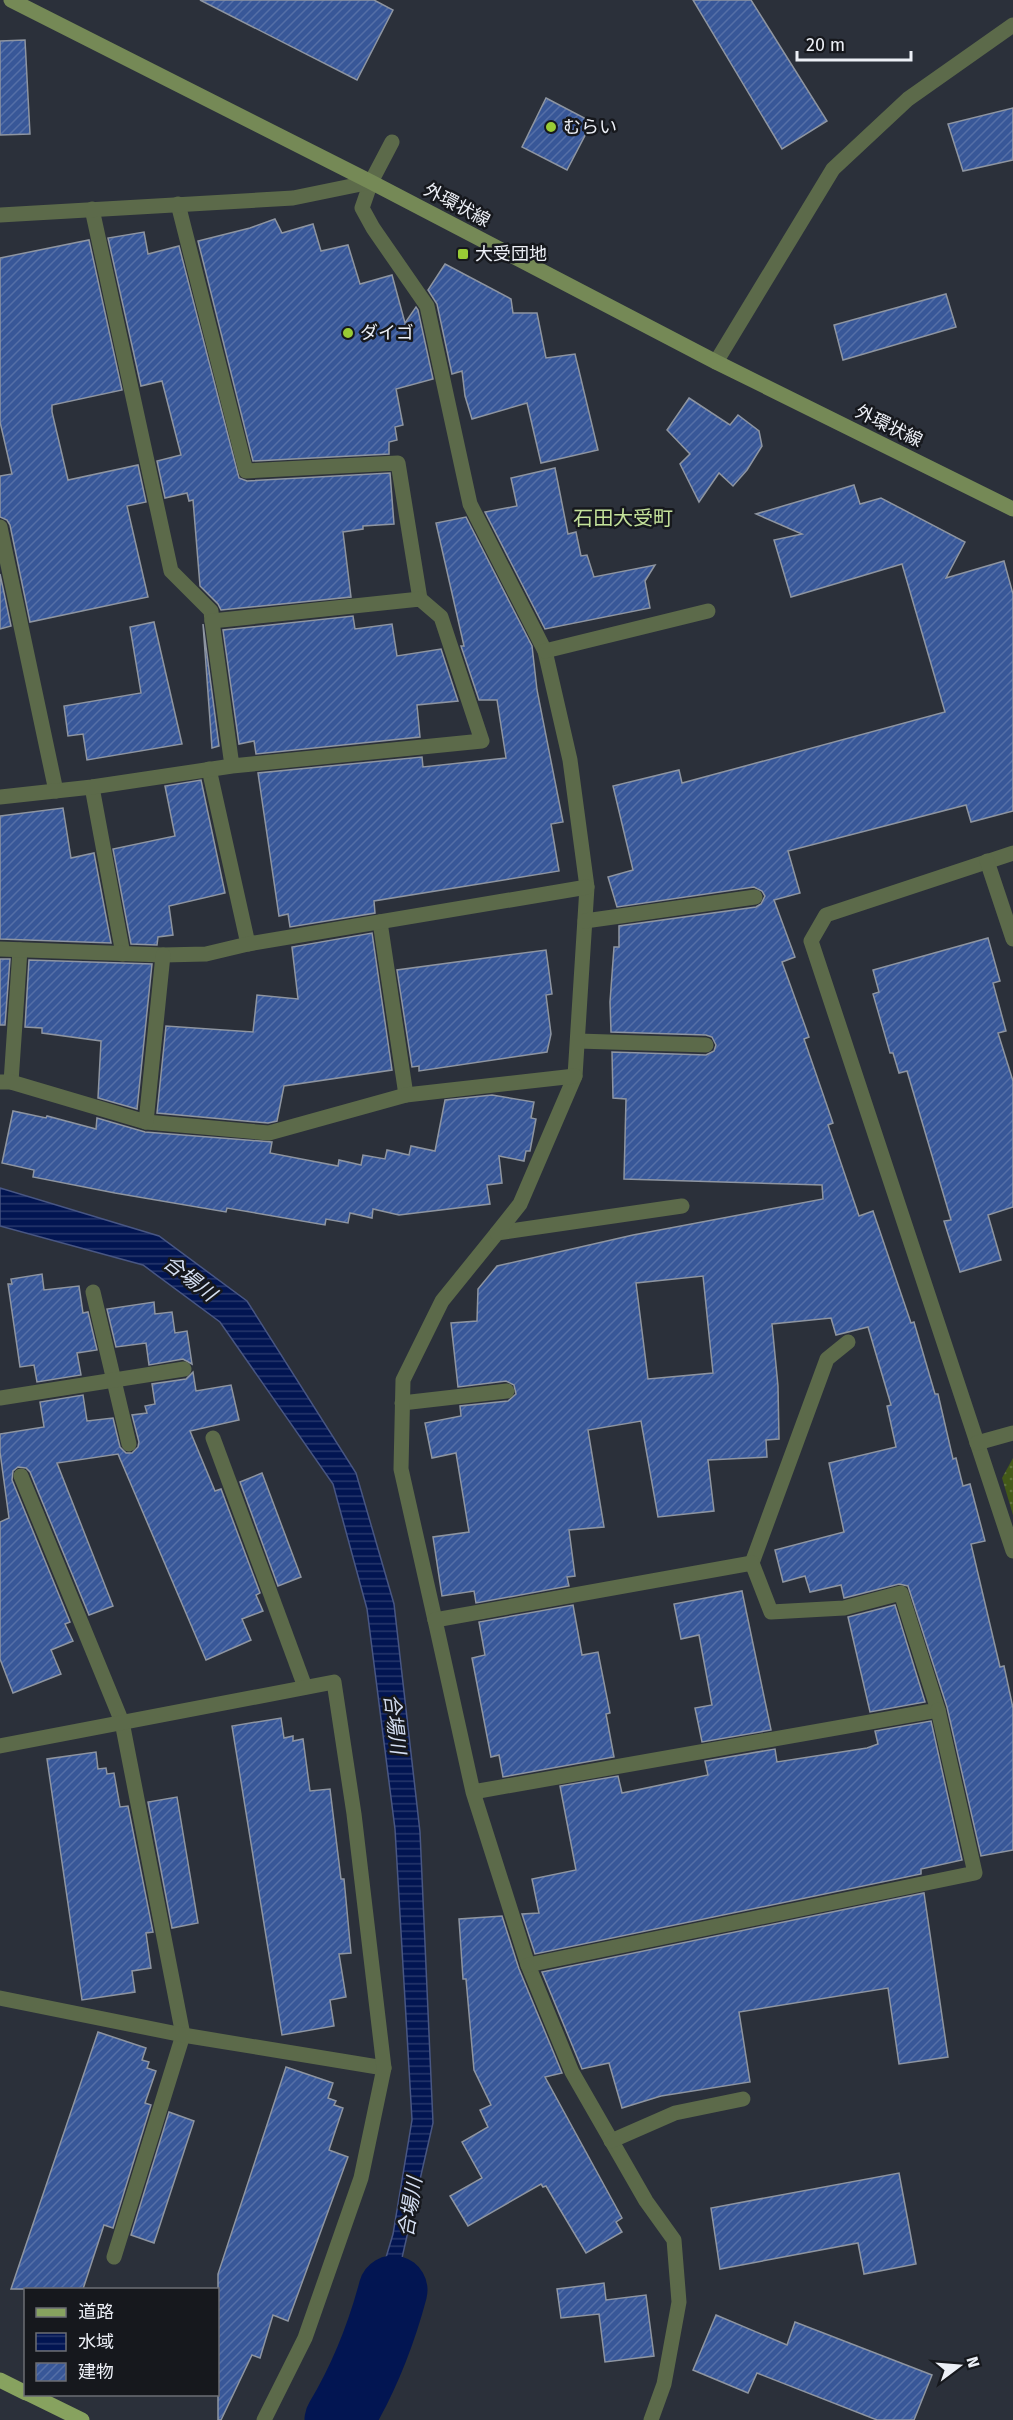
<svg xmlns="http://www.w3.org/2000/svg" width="1013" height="2420" font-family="'Fira Sans','Noto Sans JP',sans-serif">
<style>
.park{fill:url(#park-dots)}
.water{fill:url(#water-rules);stroke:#485683;stroke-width:1.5}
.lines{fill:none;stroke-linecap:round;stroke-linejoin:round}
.river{stroke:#021552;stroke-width:69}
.building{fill:url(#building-hatch);stroke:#8e95a1;stroke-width:1.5;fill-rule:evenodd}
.lane{stroke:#5c6a4a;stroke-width:15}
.street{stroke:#5c6a4a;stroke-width:15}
.secondary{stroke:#758956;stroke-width:15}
.primary{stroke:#87a25f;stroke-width:15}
.poi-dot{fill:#99cb35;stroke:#16181d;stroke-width:2}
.labels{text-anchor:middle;stroke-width:5;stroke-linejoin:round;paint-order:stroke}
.poi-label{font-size:18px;fill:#eceff6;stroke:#16181d;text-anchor:start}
.street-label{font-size:18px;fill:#eceff6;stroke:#16181d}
.neighbourhood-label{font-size:20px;fill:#c4e29a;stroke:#16181d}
.water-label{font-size:20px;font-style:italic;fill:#d6e0f3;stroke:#16181d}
</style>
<defs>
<pattern id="park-dots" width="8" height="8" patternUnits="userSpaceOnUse" patternTransform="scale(1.5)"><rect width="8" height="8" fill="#435919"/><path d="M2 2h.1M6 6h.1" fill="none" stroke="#5e713b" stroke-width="1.8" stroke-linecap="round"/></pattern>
<pattern id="water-rules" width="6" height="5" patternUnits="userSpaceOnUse" patternTransform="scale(1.5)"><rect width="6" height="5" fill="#021552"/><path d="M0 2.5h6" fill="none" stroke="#27376c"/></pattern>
<pattern id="building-hatch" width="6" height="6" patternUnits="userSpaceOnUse" patternTransform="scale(1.5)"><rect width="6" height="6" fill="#385798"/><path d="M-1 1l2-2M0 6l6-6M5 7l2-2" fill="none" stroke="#556fa7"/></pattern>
</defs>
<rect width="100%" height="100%" fill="#2b303a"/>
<polygon class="park" points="1013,1458 1013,1515 1002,1478"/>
<polygon class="water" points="0,1188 159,1236 247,1301 356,1473 394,1604 420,1832 433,2123 381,2349 334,2420 317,2420 360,2345 393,2234 412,2120 395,1829 367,1609 333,1484 220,1322 143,1265 0,1226"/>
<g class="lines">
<path class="river" d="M339,2420C363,2380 381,2335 393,2290"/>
</g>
<g class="building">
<polygon points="200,0 374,0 393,10 357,80"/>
<polygon points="693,0 751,0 827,121 782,149"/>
<polygon points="25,40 30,134 0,135 0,41"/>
<polygon points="546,98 592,122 567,170 522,147"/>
<polygon points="1013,108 1013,160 963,171 948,124"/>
<polygon points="275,219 282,233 313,224 321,251 348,245 360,284 392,275 405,323 416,307 418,310 433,379 396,389 403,425 395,427 397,440 389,442 389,454 253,461 198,241 250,228"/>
<polygon points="144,232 148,254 179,246 239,478 247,481 390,473 394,524 363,526 363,529 343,532 351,597 221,610 218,604 200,586 193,500 189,501 187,493 165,498 157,461 181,455 162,381 141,386 108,238"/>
<polygon points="89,240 122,390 52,405 52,412 68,480 138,465 146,502 127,506 148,597 30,622 10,525 7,520 0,517 0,476 12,474 0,422 0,258"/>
<polygon points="445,264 511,299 513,313 537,313 546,358 575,354 598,450 541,463 527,403 472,419 465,396 462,371 452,374 437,304 428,290"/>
<polygon points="946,294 956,327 843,360 834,325"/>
<polygon points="689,398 730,425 738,415 759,431 762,446 747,470 733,486 719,473 699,502 680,464 690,454 667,430"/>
<polygon points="555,468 568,534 576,532 581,556 587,555 594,577 655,565 645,581 650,608 545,629 485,512 517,506 511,478"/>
<path d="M854,485L860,504L881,498L965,542L946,578L1004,561L1013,594V811L971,822L966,805L788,851L800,893L774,900L795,957L782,962L809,1037L804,1039L833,1123L828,1125L859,1216L873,1211L911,1323L914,1322L935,1394H938L953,1459L956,1458L963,1486L970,1484L985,1541L971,1544L1000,1667L1004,1666L1013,1708V1850L981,1856L947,1707L908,1586L899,1584L844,1598L841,1585L810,1592L805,1576L783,1582L775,1550L844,1532L829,1463L896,1447L887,1406L891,1405L868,1327L836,1335L831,1318L772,1324L778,1386L779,1439L766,1440L767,1457L708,1460L714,1511L658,1517L641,1421L588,1430L604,1527L569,1530L575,1576L567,1577L569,1586L476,1603L474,1591L442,1596L433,1537L469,1532L456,1453L432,1458L425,1423L461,1416L460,1406L508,1401L516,1394L514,1385L506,1381L458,1387L451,1323L477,1321L478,1289L497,1266L633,1235L823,1199L822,1185L624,1179L626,1099L613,1098L612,1052L706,1055L714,1051L716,1045L712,1037L706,1035L611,1032L610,1002L614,947H619V926L756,907L761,904L765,896L762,891L754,887L617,907L608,877L633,870L613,786L679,770L682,783L945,712L902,564L791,597L774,540L802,534L756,514ZM703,1276L713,1373L648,1379L636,1283Z"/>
<polygon points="466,517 532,646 537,690 563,822 551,824 559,871 374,901 375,913 290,927 288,914 279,916 258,773 422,757 423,767 506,758 497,700 479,700 461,646 464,646 436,523"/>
<polygon points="0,574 11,626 0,629"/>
<polygon points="353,616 355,629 392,624 397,656 441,649 458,701 417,705 420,737 256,754 254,741 239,744 223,630"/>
<polygon points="154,622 182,744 87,760 83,734 68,736 64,706 141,693 130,627"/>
<polygon points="203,624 219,746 212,748"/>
<polygon points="201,780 225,893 169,906 173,935 158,937 157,945 131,944 113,849 175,836 165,786"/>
<polygon points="63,808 71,858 94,853 111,943 0,939 0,816"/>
<polygon points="372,933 392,1070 284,1086 277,1121 268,1123 157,1113 166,1026 253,1032 257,995 298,999 292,947"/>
<polygon points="988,938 1000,981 993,983 1006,1031 998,1033 1013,1081 1013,1207 988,1215 1001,1260 960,1272 944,1221 951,1220 907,1071 899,1073 893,1053 890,1053 873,994 879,992 873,970"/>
<polygon points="546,950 552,994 546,995 551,1034 547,1052 419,1071 419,1066 412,1067 397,970"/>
<polygon points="0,959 10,959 5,1025 0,1025"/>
<polygon points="29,960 152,964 137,1109 98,1098 101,1041 42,1033 42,1028 25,1027"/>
<polygon points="492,1095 534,1102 531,1118 536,1119 530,1151 526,1151 524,1161 499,1156 502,1183 487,1185 490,1204 399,1215 373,1209 372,1218 350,1213 348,1223 326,1219 325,1225 227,1208 226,1212 115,1193 33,1177 34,1170 2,1163 13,1111 46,1118 47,1116 96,1129 97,1118 145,1132 272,1142 270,1153 338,1166 339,1160 361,1165 363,1155 385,1159 387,1150 409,1155 411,1146 435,1151 445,1100"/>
<polygon points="42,1274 44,1290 79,1286 83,1313 88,1312 97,1350 77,1353 81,1375 37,1382 34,1365 20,1367 8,1284 12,1284 11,1279"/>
<polygon points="154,1302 155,1314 172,1312 175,1333 187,1331 192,1364 183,1359 149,1365 146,1343 116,1347 107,1309"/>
<polygon points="193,1372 196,1391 231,1385 239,1420 190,1431 215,1491 221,1489 260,1593 256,1595 263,1611 242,1619 251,1640 206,1660 118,1454 57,1463 113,1606 89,1615 30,1472 26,1468 18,1467 13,1471 12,1480 70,1622 65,1624 73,1641 51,1650 61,1674 13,1693 0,1659 0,1522 9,1518 0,1452 0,1434 44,1427 40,1402 83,1395 87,1421 113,1418 120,1447 126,1453 132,1453 138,1447 139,1442 132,1415 147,1413 145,1406 155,1404 152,1384 186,1379"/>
<polygon points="262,1473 301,1577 278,1586 240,1482"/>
<polygon points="742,1591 771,1730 702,1742 695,1708 712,1705 699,1635 681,1639 674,1604"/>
<polygon points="573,1605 582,1655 598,1652 610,1713 606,1714 614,1757 503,1777 499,1755 491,1757 472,1658 485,1655 479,1622"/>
<polygon points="895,1605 925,1702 870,1712 848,1617"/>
<polygon points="281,1718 284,1738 293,1736 293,1741 303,1739 310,1791 330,1789 341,1879 344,1879 351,1953 339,1954 346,1997 330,2000 334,2026 282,2035 232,1726"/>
<polygon points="931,1721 962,1860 921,1869 921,1874 535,1954 522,1914 539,1913 532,1879 576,1870 560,1786 618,1776 622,1793 708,1775 705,1761 775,1749 777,1762 867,1748 878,1744 875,1731"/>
<polygon points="96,1752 98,1769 106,1768 107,1774 114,1773 120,1807 128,1806 153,1932 146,1933 151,1968 132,1971 135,1992 82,2000 47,1759"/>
<polygon points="177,1797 198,1923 172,1928 148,1802"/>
<polygon points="924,1893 948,2057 899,2064 888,1988 739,2012 750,2082 661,2096 622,2108 609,2063 582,2069 542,1972"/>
<polygon points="502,1916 519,1969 562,2073 545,2077 622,2218 616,2222 622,2232 586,2253 546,2186 543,2187 541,2184 468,2226 450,2196 482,2178 462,2142 488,2127 480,2110 491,2105 474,2070 466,1979 463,1979 459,1919"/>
<polygon points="98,2032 146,2048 142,2060 149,2062 147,2068 156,2071 145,2103 151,2105 113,2228 104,2225 83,2289 11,2289"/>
<polygon points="286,2067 333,2083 328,2098 336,2101 334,2105 343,2108 329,2150 348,2157 288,2321 273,2315 260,2358 252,2355 221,2420 218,2420 218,2274"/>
<polygon points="169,2112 194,2121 154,2243 131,2235"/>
<polygon points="899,2173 916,2264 864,2274 858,2243 720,2269 711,2208"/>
<polygon points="604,2283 606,2300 646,2295 654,2356 605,2362 599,2314 561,2318 557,2289"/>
<polygon points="716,2315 787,2345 795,2322 932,2375 914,2420 877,2420 757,2373 748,2393 693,2370"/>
</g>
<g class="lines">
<g class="lane">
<polyline points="92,209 171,571 211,611 212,621"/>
<polyline points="578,1041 706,1045"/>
<polyline points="11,1082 20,950"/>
<polyline points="402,1403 507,1391"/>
<polyline points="213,1438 305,1687"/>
<polyline points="21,1476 122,1722 183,2035 114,2257"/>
<polyline points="752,1563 827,1359 848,1342"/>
<polyline points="435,1620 401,1469 403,1380 442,1301 497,1233 682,1206"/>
<polyline points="0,1998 183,2035 384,2068"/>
</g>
<g class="street">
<polyline points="392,142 371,182 362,208 373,228 427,306 470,504 545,651 570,760 587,887 575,1076 520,1204 497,1233"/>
<polyline points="178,204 246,471 398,463 420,599"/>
<polyline points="0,215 293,198 371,182"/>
<polyline points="716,362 833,169 908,99 1013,25"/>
<polyline points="0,527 56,791"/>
<polyline points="545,651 708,611"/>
<polyline points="209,769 248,944"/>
<polyline points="92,787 123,954"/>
<polyline points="0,797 92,787 232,766 212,621 420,599 441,617 482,741 232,766"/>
<polyline points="1013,853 826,915 811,941 1013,1551"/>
<polyline points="987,861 1013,939"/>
<polyline points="585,921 755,897"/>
<polyline points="380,922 406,1095"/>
<polyline points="0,949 163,955 206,954 248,944 587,887"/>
<polyline points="0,1082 11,1082 146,1122 269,1133 406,1095 575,1076"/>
<polyline points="146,1122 163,955"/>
<polyline points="93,1292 129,1444"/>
<polyline points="0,1398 184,1369"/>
<polyline points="977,1443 1013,1433"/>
<polyline points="0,1746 334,1682 354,1814 384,2068 361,2178 305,2338 264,2420"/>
<polyline points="473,1792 938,1710 901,1593 844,1608 771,1612 752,1563 435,1620 473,1792 528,1965 572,2072 646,2201 674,2240 679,2302 664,2384 651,2420"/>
<polyline points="528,1965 975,1873 938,1710"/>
<polyline points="611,2141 675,2113 743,2099"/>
</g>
<polyline class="secondary" points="11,0 371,182 716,362 1013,509"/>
<g class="primary">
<polyline points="0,2380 26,2393"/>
<polyline points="29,2394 82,2420"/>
</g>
</g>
<g class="poi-dot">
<circle cx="551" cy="127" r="6"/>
<rect x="457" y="248" width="12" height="12" rx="3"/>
<circle cx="348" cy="333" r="6"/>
</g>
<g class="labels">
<g class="poi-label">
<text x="563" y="133">むらい</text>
<text x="475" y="260">大受団地</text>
<text x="360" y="339">ダイゴ</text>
</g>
<g class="street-label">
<text transform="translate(457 205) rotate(28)" y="6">外環状線</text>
<text transform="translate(889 426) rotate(26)" y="6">外環状線</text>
</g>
<g class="neighbourhood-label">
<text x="623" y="525">石田大受町</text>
</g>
<g class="water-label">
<text transform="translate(190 1278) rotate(38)" y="7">合場川</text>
<text transform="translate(395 1724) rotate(83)" y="7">合場川</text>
<text transform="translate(410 2207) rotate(-81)" y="7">合場川</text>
</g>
</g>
<rect x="24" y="2288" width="195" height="108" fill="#16181d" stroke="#6c6e74" stroke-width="1.5"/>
<rect x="36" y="2308" width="30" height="9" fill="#87a25f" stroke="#6c6e74" stroke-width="1.5"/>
<text x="78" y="2318" font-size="18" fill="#eceff6">道路</text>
<rect x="36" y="2333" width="30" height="18" fill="url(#water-rules)" stroke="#6c6e74" stroke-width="1.5"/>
<text x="78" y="2348" font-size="18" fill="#eceff6">水域</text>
<rect x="36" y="2363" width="30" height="18" fill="url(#building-hatch)" stroke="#6c6e74" stroke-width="1.5"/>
<text x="78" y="2378" font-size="18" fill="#eceff6">建物</text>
<g transform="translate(959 2366) rotate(74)" stroke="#16181d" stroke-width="4.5" paint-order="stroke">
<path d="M0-4.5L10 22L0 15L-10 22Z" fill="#eceff6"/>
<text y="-9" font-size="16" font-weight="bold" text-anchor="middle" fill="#eceff6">N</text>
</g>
<path d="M797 51v9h114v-9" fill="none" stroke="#eceff6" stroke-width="3"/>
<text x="806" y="51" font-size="18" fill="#eceff6" stroke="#16181d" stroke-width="4.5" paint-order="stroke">20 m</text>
</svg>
